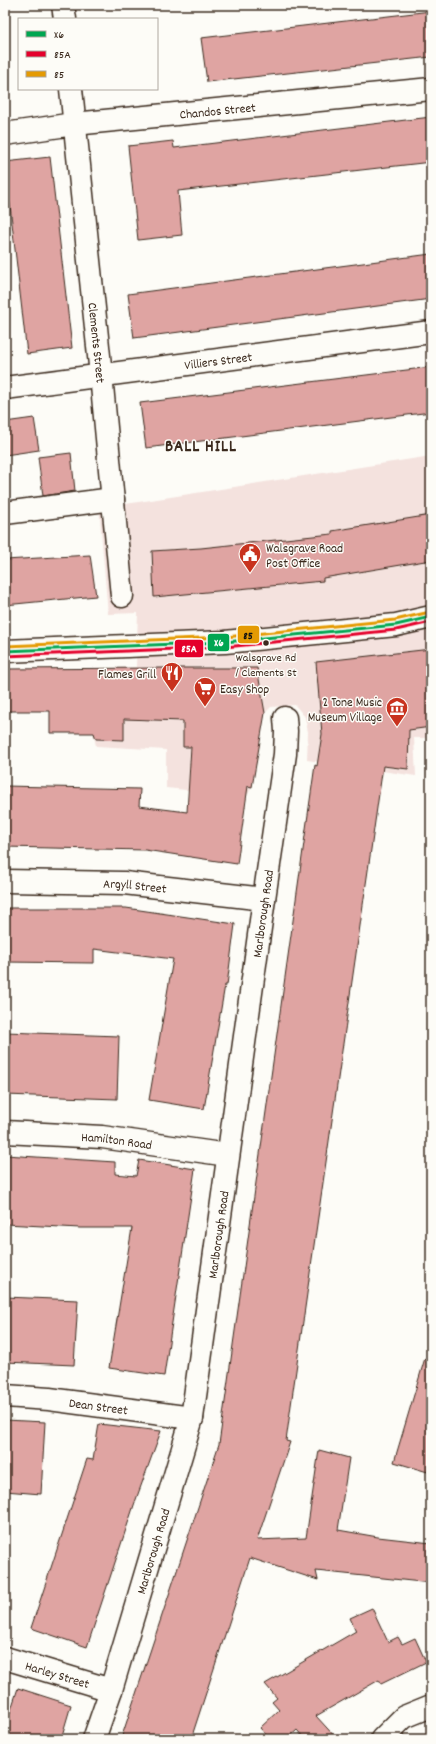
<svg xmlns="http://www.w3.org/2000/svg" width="436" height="1744" font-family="Dekko,sans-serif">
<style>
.built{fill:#f4e2de}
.building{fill:#dfa4a2;stroke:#3b2a1e}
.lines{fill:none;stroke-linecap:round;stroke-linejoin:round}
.minor-casing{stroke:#3b2a1e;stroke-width:25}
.highway-casing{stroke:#3b2a1e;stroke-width:25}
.minor{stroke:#fdfcf7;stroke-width:22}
.highway{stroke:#fdfcf7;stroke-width:22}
.bus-1-casing{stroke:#fdfcf7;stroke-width:6}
.bus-2-casing{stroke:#fdfcf7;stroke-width:6}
.bus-3-casing{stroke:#fdfcf7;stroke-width:6}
.bus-1{stroke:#00a651;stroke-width:3}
.bus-2{stroke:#e4002b;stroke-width:3}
.bus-3{stroke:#e49a03;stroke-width:3}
.bus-dot{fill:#3b2a1e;stroke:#fdfcf7;stroke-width:1.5}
.labels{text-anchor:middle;stroke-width:3;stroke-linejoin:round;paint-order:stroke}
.bus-label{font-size:12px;fill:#3b2a1e;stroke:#fdfcf7}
.street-label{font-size:13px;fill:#3b2a1e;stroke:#fdfcf7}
.poi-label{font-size:13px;fill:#3b2a1e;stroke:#fdfcf7;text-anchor:start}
.district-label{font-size:17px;font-weight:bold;letter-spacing:1px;fill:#3b2a1e;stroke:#fdfcf7}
.line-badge{stroke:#fdfcf7;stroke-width:1.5}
.badge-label{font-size:11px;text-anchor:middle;font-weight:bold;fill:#fff}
.pale-badge-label{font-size:11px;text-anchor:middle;font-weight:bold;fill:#111}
</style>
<rect width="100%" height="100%" fill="#fdfcf7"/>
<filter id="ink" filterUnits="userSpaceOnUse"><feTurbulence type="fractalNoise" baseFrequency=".025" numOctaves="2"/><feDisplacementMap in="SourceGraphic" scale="8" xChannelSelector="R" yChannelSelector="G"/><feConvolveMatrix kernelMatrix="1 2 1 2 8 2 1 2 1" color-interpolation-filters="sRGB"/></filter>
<g filter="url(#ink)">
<polygon class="built" points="431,456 431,738 414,738 416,776 307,760 308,732 305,717 295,705 271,707 265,713 252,787 247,796 166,788 166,750 96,746 86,700 86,669 136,667 138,613 108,614 99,506 113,506"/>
<g class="building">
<polygon points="431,11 431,57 207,82 201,38"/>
<polygon points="431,117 431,162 178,191 182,235 138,240 128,146 173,141 174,148"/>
<polygon points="50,157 72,348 27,354 5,162"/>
<polygon points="431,254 431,299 134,338 128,294"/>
<polygon points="431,367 431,412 146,448 140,403"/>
<polygon points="34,418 39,450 5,455 5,422"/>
<polygon points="71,453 75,491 43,496 38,457"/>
<polygon points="431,515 431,560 323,578 323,581 154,597 152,551 201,548 332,534 332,531"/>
<polygon points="90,555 96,596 5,605 5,560"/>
<polygon points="431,649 431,727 409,730 408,769 383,766 293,1391 286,1441 290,1442 257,1540 306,1538 319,1450 349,1458 338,1530 378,1537 431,1543 431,1583 316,1571 318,1580 250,1558 191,1739 121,1739 219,1444 315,765 317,766 322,734 316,662"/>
<polygon points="163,668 257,668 265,713 252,787 248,786 237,864 145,850 5,847 5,786 140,789 139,806 187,812 191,747 183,747 183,721 124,719 124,740 96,739 94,733 50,733 50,711 5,711 5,669"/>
<polygon points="5,908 126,908 235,924 227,985 225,985 204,1109 149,1100 173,959 94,949 94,963 5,962"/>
<polygon points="5,1032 119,1036 117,1099 5,1095"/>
<polygon points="5,1155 115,1162 115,1174 136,1176 139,1160 195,1169 164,1376 109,1368 132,1228 80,1228 5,1224"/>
<polygon points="5,1297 78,1300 74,1365 5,1362"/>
<polygon points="425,1358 431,1358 431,1473 394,1462"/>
<polygon points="5,1420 45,1422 41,1494 5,1491"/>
<polygon points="99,1424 161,1431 134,1505 87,1647 31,1628 87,1459 93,1460"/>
<polygon points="372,1608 388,1642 398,1637 402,1644 415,1638 426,1662 381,1684 379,1680 316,1716 337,1739 305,1739 297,1730 287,1739 270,1739 260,1728 279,1710 272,1702 277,1698 265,1684 356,1631 350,1618"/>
<polygon points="18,1688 71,1705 61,1739 5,1739 5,1728"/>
</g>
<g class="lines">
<g class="minor-casing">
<g id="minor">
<polyline points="63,5 65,19"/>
<path id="s1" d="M71,89L101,375L122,596"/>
<path id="s2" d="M5,134L74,124L431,89"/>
<path id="s3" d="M5,388L431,332"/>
<polyline points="5,513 113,499"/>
<path id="s4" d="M5,881L124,883L264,899"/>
<path id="s5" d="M5,1132L102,1137L228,1155"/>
<path id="s6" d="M5,1396L49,1399L192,1418"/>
<path id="s7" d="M5,1658L111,1690"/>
<path id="s8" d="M94,1739L111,1690L192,1418L264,899L285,754L286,731L285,718"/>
<polyline points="382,1739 404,1717 431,1706"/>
</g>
</g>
<g class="highway-casing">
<polyline id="highway" points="5,651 225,642 396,625 431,617"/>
</g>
<use href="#minor" class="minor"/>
<use href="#highway" class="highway"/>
<g class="bus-1-casing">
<polyline id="bus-1" points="5,651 225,642 396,625 431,617"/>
</g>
<g class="bus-2-casing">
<polyline id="bus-2" points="5,656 225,647 396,630 431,622"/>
</g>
<g class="bus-3-casing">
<polyline id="bus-3" points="5,646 225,637 395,620 430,612"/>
</g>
<use href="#bus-1" class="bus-1"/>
<use href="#bus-2" class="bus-2"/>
<use href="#bus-3" class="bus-3"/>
</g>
</g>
<defs>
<g id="civic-pin" transform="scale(1.15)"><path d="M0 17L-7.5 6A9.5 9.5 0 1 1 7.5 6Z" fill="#c8321e" stroke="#fdfcf7"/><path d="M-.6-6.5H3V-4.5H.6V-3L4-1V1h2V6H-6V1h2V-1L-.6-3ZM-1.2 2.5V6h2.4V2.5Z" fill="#fff"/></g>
<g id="restaurant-pin" transform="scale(1.15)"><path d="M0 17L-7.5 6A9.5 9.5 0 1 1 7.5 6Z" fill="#c8321e" stroke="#fdfcf7"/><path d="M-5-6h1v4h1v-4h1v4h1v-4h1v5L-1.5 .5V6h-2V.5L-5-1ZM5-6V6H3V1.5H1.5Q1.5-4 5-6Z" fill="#fff"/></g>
<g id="supermarket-pin" transform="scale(1.15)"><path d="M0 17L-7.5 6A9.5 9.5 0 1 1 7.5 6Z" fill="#c8321e" stroke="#fdfcf7"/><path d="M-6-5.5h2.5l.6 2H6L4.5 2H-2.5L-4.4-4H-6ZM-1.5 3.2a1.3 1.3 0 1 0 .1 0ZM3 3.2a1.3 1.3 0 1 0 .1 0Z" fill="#fff"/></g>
<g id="museum-pin" transform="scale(1.15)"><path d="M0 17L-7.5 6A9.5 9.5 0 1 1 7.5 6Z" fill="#c8321e" stroke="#fdfcf7"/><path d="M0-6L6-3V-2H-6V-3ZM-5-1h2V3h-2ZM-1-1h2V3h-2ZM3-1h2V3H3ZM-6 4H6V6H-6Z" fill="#fff"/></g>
</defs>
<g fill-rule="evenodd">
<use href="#civic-pin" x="250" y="554"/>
<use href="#restaurant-pin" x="172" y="673"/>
<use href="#supermarket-pin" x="205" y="688"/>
<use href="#museum-pin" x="397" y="708"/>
</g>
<circle class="bus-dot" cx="266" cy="643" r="3.5"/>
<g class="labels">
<g class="bus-label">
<text x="266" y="661">Walsgrave Rd<tspan x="266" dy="15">/ Clements St</tspan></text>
</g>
<g class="street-label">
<text dy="5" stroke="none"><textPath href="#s2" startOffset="214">Chandos Street</textPath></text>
<text dy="5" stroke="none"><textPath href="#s1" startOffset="255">Clements Street</textPath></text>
<text dy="5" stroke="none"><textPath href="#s3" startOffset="215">Villiers Street</textPath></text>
<text dy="5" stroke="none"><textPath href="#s4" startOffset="130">Argyll Street</textPath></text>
<text dy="5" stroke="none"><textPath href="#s8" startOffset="845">Marlborough Road</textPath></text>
<text dy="5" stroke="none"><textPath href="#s5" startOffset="112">Hamilton Road</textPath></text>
<text dy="5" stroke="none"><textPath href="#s8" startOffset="521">Marlborough Road</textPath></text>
<text dy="5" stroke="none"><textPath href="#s6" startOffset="94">Dean Street</textPath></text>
<text dy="5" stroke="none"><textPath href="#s8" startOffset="197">Marlborough Road</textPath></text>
<text dy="5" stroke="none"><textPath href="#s7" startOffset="55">Harley Street</textPath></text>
</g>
<g class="poi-label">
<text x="266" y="552">Walsgrave Road<tspan x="266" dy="15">Post Office</tspan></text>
<text x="156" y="678" text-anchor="end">Flames Grill</text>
<text x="220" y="693">Easy Shop</text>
<text x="382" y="706" text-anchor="end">2 Tone Music<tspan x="382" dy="15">Museum Village</tspan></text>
</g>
<g class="district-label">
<text x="201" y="451">BALL HILL</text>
</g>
</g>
<g class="line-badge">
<rect x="237" y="625" width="23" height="19" rx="4" fill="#e49a03"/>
<rect x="207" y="633" width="23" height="19" rx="4" fill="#00a651"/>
<rect x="174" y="639" width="30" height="19" rx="4" fill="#e4002b"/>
</g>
<g class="badge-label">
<text x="219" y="646">X6</text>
<text x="189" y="652">85A</text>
</g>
<g class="pale-badge-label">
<text x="248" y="639">85</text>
</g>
<rect width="436" height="1744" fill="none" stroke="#fdfcf7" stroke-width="20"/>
<rect x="10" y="10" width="416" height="1724" fill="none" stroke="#3b2a1e" stroke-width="1.5" filter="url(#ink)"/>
<rect x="18" y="18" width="140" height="72" fill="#fdfcf7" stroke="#afa8a0"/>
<rect x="26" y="31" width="20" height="6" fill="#00a651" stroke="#afa8a0"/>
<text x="54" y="38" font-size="12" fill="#3b2a1e">X6</text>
<rect x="26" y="51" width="20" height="6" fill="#e4002b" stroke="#afa8a0"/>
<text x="54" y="58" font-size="12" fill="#3b2a1e">85A</text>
<rect x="26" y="71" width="20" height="6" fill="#e49a03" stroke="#afa8a0"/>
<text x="54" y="78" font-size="12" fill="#3b2a1e">85</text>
</svg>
